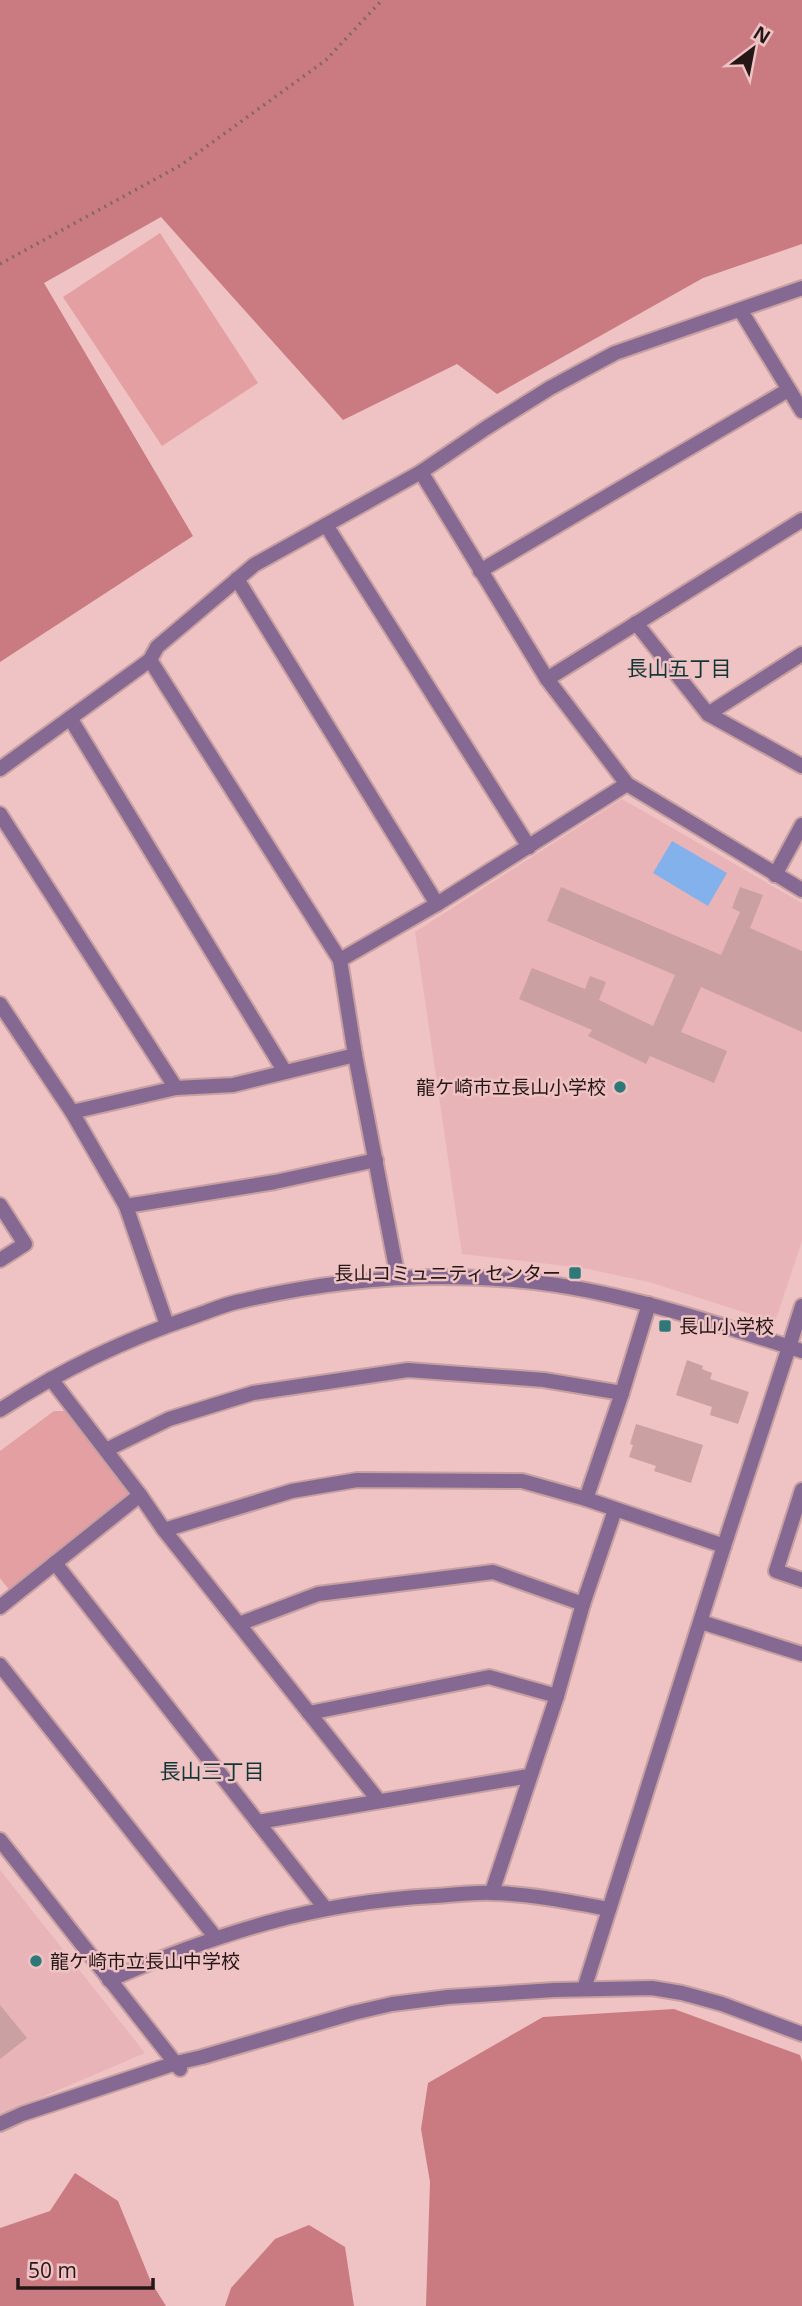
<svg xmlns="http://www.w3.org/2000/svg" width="802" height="2306" font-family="'Open Sans','Noto Sans JP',sans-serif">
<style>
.built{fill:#e9b4b7}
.green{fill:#e49fa3}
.forest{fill:#ca7b81}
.water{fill:#83b1ec}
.building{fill:#cba0a2}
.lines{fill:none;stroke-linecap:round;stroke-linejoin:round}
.minor-casing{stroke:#c7a0a1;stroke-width:18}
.tertiary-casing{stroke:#c7a0a1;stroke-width:18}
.path{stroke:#836667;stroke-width:3.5;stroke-dasharray:2 5;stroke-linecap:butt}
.minor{stroke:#866992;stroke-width:14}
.tertiary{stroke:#866992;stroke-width:14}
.poi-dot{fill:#2e7878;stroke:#efc2c4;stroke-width:2.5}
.labels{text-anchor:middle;stroke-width:5;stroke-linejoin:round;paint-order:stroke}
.poi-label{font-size:19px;fill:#261717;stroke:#efc2c4;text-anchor:end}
.neighbourhood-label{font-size:21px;fill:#123535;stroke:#efc2c4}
</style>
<rect width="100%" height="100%" fill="#efc2c4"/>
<g class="built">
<polygon points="622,799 802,903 802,1241 775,1322 649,1282 583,1268 462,1254 415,932"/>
<polygon points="0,1870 145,2053 0,2115"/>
</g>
<g class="green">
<polygon points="160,233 258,383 162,446 63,297"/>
<polygon points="54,1411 66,1411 134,1495 10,1591 0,1578 0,1451"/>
</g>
<g class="forest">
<polygon points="0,0 802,0 802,244 703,278 497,394 457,364 343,420 161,217 44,283 193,536 0,662"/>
<polygon points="674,2009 800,2055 802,2062 802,2306 426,2306 430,2182 421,2129 428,2083 543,2017"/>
<polygon points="75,2173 118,2201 151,2282 166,2306 0,2306 0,2228 50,2211"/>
<polygon points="309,2225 345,2247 354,2306 225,2306 231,2288 275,2239"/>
</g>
<polygon class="water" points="672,841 727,873 708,906 653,873"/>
<g class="building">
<polygon points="561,887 721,955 740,912 732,908 740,887 763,895 750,928 802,951 802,1032 701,987 681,1032 727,1051 714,1083 650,1056 646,1064 588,1036 592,1030 519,999 532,968 585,989 590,976 606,982 599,1000 653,1026 675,975 547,921"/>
<polygon points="687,1360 703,1366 702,1369 712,1373 710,1379 749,1392 738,1424 710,1415 712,1407 676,1395"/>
<polygon points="636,1424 703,1445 691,1483 654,1471 656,1466 629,1457 633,1445 630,1444"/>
<polygon points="0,2005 27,2038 0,2059"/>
</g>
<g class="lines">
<g class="minor-casing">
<g id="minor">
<polyline points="741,311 802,411"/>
<polyline points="421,472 547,679 627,784 802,890"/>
<polyline points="326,525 529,847"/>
<polyline points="480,571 788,390"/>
<polyline points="237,579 437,904"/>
<polyline points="636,623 708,714 802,766"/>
<polyline points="150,660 340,960"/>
<polyline points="547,679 802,520"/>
<polyline points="708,714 802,654"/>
<polyline points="70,718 285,1072"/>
<polyline points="0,769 150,660 157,647 254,565 421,472 486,428 550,388 615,353 802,288"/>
<polyline points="0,814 176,1088"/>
<polyline points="775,875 802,825"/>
<polyline points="0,1004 72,1112 126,1206 167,1325"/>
<polyline points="72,1112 176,1088 233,1085 355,1055"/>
<polyline points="0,1205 25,1244 0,1260"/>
<polyline points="126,1206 275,1182 376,1160"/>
<polyline points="398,1278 355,1055 340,960 437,904 627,784"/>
<polyline points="51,1379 140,1495 164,1530 379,1801"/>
<polyline points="106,1450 169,1419 253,1393 408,1370 544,1380 622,1393"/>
<polyline points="802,1490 776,1571 802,1580"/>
<polyline points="586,1499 622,1393 649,1304"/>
<polyline points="164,1530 292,1491 357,1480 522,1481 586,1499 724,1546"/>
<polyline points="55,1563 325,1908"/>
<polyline points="0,1607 140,1495"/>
<polyline points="701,1622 802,1654"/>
<polyline points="239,1624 318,1594 493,1572 583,1604"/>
<polyline points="0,1665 216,1938"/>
<polyline points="309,1713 489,1677 557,1696"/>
<polyline points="258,1822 529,1776"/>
<polyline points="0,1840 180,2069"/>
<polyline points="492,1892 557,1696 583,1604 615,1510"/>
<path d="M109,1980C218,1933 315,1902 435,1896C454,1895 474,1892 493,1893C532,1894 571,1902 609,1909"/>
<polyline points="584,1989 724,1546 789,1347"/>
<polyline points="0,2124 22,2114 176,2063 202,2057 353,2013 392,2004 448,1997 554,1990 652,1988 682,1993 722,2004 802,2034"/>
</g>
</g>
<g class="tertiary-casing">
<g id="tertiary">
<polyline points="789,1347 802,1306"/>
<path d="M0,1410C61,1370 126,1339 195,1316C210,1311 225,1304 241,1301C343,1277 452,1270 557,1285C640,1298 721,1325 802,1351"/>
</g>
</g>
<polyline class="path" points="0,264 181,165 326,60 382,0"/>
<use href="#minor" class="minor"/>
<use href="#tertiary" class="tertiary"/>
</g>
<g class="poi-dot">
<circle cx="620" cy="1087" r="7"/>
<rect x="568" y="1266" width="14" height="14" rx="3.5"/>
<rect x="658" y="1319" width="14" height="14" rx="3.5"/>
<circle cx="36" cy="1961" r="7"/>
</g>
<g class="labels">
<g class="poi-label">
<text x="606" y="1094">龍ケ崎市立長山小学校</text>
<text x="561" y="1280">長山コミュニティセンター</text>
<text x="679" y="1333" text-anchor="start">長山小学校</text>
<text x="50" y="1968" text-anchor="start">龍ケ崎市立長山中学校</text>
</g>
<g class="neighbourhood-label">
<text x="679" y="676">長山五丁目</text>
<text x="212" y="1779">長山三丁目</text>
</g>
</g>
<g transform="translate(753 49) rotate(32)" stroke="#efc2c4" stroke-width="5" paint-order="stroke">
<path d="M0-5L12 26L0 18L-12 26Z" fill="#261717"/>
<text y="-10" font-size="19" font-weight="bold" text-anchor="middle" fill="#261717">N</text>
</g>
<path d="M18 2278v10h135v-10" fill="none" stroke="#261717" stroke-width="3.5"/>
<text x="28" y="2278" font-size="21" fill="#261717" stroke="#efc2c4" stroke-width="5" paint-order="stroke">50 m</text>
</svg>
